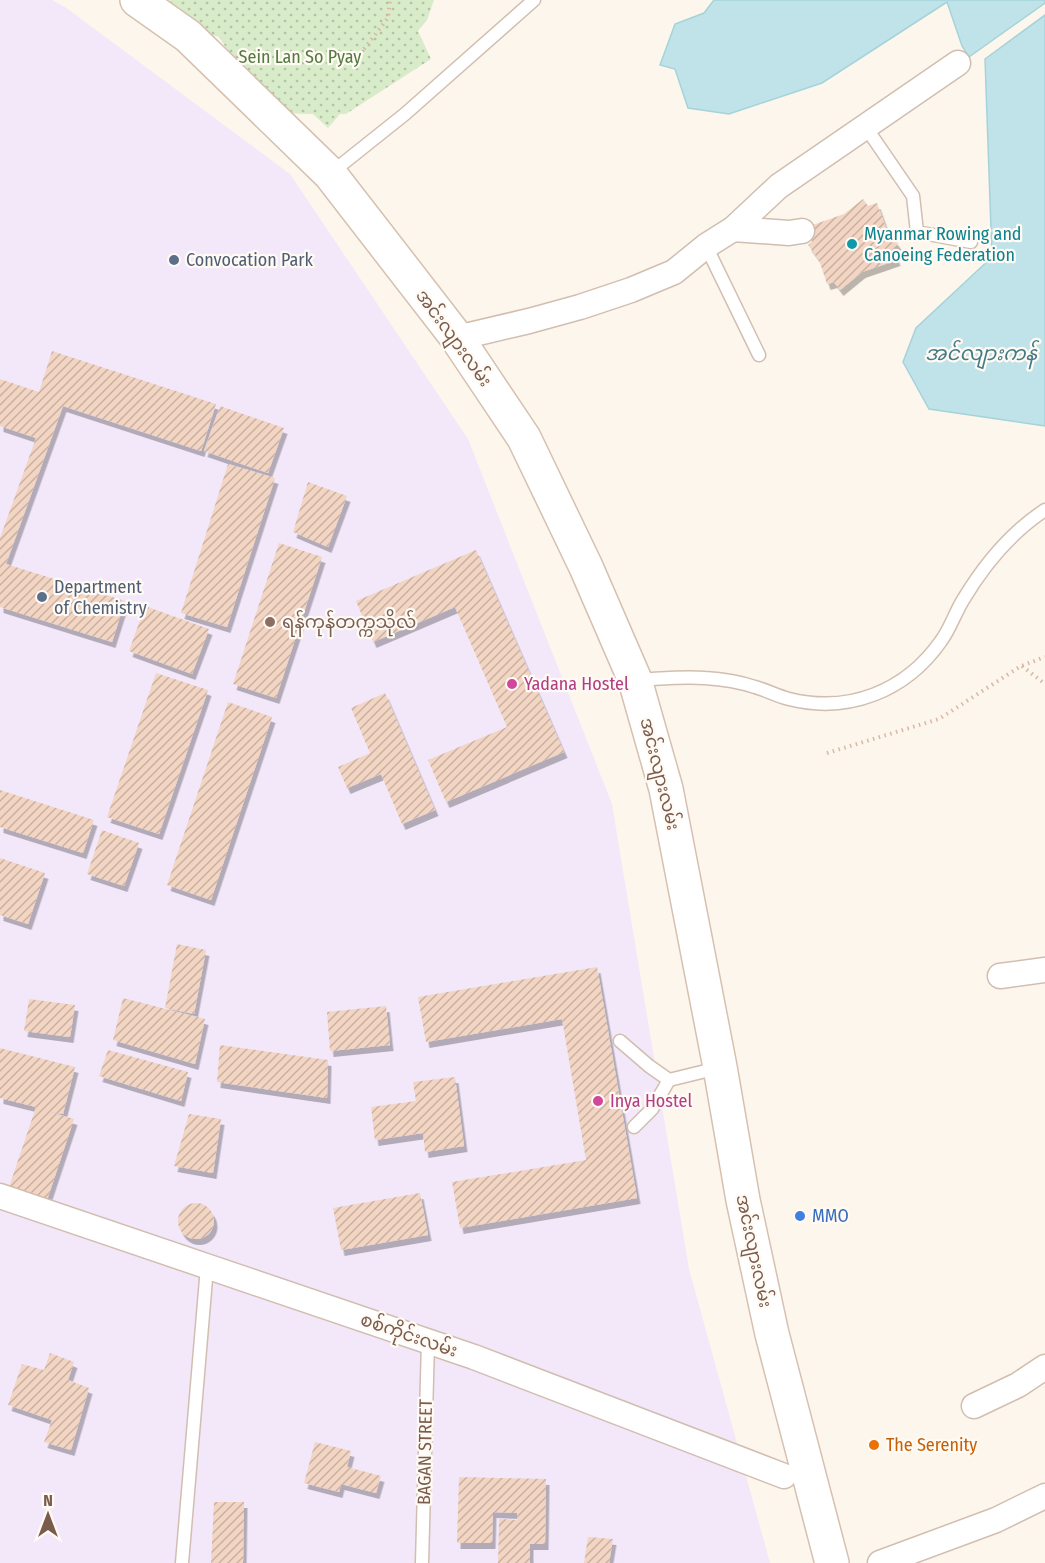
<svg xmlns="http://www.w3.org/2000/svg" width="1045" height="1563" font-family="'Fira Sans Condensed','Noto Sans Myanmar',sans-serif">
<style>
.education{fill:#f3e8fa}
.grass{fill:url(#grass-dots)}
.water{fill:#bfe3e8;stroke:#a5d3da;stroke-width:1.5}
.building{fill:url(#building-hatch);filter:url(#shadow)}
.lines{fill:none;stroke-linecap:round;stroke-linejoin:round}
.lane-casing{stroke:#d1beb0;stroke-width:15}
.street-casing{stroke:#d1beb0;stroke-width:27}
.secondary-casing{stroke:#d6c0b0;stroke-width:36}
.path{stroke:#d9b8a5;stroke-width:4;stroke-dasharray:1.5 4.5;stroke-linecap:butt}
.lane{stroke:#fff;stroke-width:12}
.street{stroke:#fff;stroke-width:24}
.secondary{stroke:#fff;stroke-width:33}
.culture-dot{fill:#0f9aa8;stroke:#fffaf3;stroke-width:2}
.service-dot{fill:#5c6f8a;stroke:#fffaf3;stroke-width:2}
.education-dot{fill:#8d6e63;stroke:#fffaf3;stroke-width:2}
.hotel-dot{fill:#d1479c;stroke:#fffaf3;stroke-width:2}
.shop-dot{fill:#3f7fe0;stroke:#fffaf3;stroke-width:2}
.food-dot{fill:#e8710a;stroke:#fffaf3;stroke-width:2}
.labels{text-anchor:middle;stroke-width:4.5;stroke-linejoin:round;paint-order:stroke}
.park-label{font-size:18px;fill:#537a41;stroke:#fffaf3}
.culture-label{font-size:18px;fill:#0d838f;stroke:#fffaf3;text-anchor:start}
.service-label{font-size:18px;fill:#4e5e75;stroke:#fffaf3;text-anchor:start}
.street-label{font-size:18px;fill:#7a5c4d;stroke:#fffaf3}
.education-label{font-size:18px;fill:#785e54;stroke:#fffaf3;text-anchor:start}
.hotel-label{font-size:18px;fill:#b23c85;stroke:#fffaf3;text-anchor:start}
.shop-label{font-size:18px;fill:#366cbe;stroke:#fffaf3;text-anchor:start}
.food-label{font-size:18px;fill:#c56008;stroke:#fffaf3;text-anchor:start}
.water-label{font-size:20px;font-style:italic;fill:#437c86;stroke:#fffaf3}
</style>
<defs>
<pattern id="grass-dots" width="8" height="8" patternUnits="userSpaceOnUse" patternTransform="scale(1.5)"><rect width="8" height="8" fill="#d8ecc9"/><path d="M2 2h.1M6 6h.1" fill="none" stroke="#b4c2a5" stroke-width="1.8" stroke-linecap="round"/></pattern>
<pattern id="building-hatch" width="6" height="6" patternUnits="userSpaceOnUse" patternTransform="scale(1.5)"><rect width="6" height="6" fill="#f3d5c3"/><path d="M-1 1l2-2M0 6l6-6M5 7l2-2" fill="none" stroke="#cab0a1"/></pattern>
<filter id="shadow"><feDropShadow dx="3.5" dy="6" stdDeviation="0" flood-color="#0004"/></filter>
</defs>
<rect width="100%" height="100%" fill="#fdf6ec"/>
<polygon class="education" points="0,0 52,0 65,7 290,174 468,439 612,804 689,1269 770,1563 0,1563"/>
<polygon class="grass" points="169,0 434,0 427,20 418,31 431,59 346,114 340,114 328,128 313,114 269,113 219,37 183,27"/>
<g class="water">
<polygon points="714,0 1045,0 1045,3 969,57 962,46 947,2 822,83 729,114 688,108 675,69 660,65 675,24 704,13"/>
<polygon points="1045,15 1045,426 929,409 903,362 916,328 992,257 985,59"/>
</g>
<g class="building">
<polygon points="863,199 868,206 877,203 886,228 898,244 893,248 897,260 862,272 840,290 834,282 827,284 819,260 808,245 812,242 807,227 844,214"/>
<polygon points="52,351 216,404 201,451 63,406 6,564 125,601 112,642 0,607 0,538 36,438 0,426 0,379 39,392"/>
<polygon points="220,406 284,428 268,473 204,451"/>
<polygon points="228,464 275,478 227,627 181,613"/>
<polygon points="308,482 347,496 328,547 293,532"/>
<polygon points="279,543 322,557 276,698 233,684"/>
<polygon points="476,550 564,752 446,802 428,760 507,727 455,607 373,642 356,601"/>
<polygon points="145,606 209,629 192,674 129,651"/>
<polygon points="156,673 208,690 159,834 107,817"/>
<polygon points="385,693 435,810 402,824 381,774 347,788 338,767 370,753 351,708"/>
<polygon points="228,702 272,717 211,900 167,885"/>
<polygon points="0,790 94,820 83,853 0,827"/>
<polygon points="102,830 139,843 124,886 87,874"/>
<polygon points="0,858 45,873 28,924 0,915"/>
<polygon points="177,944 206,950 194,1014 165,1008"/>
<polygon points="597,967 637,1198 460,1228 452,1182 586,1160 562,1019 426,1042 418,997"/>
<polygon points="123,998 205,1019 195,1064 113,1040"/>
<polygon points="29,999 75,1005 70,1037 24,1031"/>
<polygon points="386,1006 390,1045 330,1051 327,1012"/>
<polygon points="220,1045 328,1060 327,1098 217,1082"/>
<polygon points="0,1048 75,1067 63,1114 50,1112 74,1119 47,1200 9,1187 36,1107 0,1098"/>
<polygon points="108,1050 188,1072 181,1101 99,1076"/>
<polygon points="455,1077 464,1146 425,1152 423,1133 375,1140 371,1107 416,1101 413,1082"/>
<polygon points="189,1114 221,1119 213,1173 174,1166"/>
<polygon points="420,1193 428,1235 341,1250 333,1208"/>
<circle cx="196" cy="1221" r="18"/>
<polygon points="50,1353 74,1362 68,1380 89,1388 71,1450 44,1442 52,1420 8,1405 22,1364 44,1370"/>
<polygon points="315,1442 351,1451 347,1467 381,1476 376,1493 341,1484 339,1492 304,1483"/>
<polygon points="459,1477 546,1479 545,1544 530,1544 530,1563 498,1563 499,1519 517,1520 517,1513 493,1512 492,1543 457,1543"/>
<polygon points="214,1502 244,1502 243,1563 211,1563"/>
<polygon points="588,1537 613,1539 609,1563 584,1563"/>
</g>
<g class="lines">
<g class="lane-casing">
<g id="lane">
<polyline points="865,126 913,196 917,232 971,242"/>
<polyline points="331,173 405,114 534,0"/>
<polyline points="706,246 759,355"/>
<path d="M636,680C659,679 683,676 705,678C721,679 740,682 755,687C766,690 777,696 789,699C849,714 906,691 941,641C950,629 955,613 963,600C984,565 1010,533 1045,510"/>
<polyline points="620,1041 649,1066 669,1080 718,1068"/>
<polyline points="634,1127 652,1109 669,1080"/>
<polyline points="182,1563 207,1267"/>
<polyline points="422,1563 428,1342"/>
</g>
</g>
<g class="street-casing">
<g id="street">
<polyline points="733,229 779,186 958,63"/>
<polyline points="457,338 529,321 580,307 631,290 674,272 706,246 733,229 789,233 802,231"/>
<polyline points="1000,976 1045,970"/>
<polyline points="0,1196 474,1357 784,1476"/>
<polyline points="974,1406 1018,1385 1045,1367"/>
<polyline points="880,1563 996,1520 1045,1496"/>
</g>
</g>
<g class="secondary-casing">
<polyline id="secondary" points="137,0 188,36 330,174 457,338 524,438 586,567 635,680 666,789 720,1067 743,1200 772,1334 832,1563"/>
</g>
<g class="path">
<polyline points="364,49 388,18 390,0"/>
<polyline points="1022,666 1045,684"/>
<polyline points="827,753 939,719 1021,666 1045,657"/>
</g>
<use href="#lane" class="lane"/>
<use href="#street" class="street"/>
<use href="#secondary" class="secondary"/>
</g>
<circle class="culture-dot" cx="852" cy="244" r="6"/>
<g class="service-dot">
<circle cx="174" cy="260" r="6"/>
<circle cx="42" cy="597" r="6"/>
</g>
<circle class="education-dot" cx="270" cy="622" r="6"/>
<g class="hotel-dot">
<circle cx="512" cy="684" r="6"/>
<circle cx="598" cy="1101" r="6"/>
</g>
<circle class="shop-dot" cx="800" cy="1216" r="6"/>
<circle class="food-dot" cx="874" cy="1445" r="6"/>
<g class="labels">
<g class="park-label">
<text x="300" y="63">Sein Lan So Pyay</text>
</g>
<g class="culture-label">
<text x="864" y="240">Myanmar Rowing and<tspan x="864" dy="21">Canoeing Federation</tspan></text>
</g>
<g class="service-label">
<text x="186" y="266">Convocation Park</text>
<text x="54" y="593">Department<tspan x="54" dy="21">of Chemistry</tspan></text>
</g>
<g class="street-label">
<text transform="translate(454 338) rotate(54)" y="6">အင်းလျားလမ်း</text>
<text transform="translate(660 774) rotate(76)" y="6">အင်းလျားလမ်း</text>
<text transform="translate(754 1251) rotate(78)" y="6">အင်းလျားလမ်း</text>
<text transform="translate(409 1335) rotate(19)" y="6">စစ်ကိုင်းလမ်း</text>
<text transform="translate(425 1452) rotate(-89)" y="6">BAGAN STREET</text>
</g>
<g class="education-label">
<text x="282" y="628">ရန်ကုန်တက္ကသိုလ်</text>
</g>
<g class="hotel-label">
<text x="524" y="690">Yadana Hostel</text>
<text x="610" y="1107">Inya Hostel</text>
</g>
<g class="shop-label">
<text x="812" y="1222">MMO</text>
</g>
<g class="food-label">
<text x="886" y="1451">The Serenity</text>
</g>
<g class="water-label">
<text x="981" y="360">အင်လျားကန်</text>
</g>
</g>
<g transform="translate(48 1515)" stroke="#fffaf3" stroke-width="4.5" paint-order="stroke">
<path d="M0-4.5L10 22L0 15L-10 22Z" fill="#7a5c4d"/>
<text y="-9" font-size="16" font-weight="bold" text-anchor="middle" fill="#7a5c4d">N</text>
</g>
</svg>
